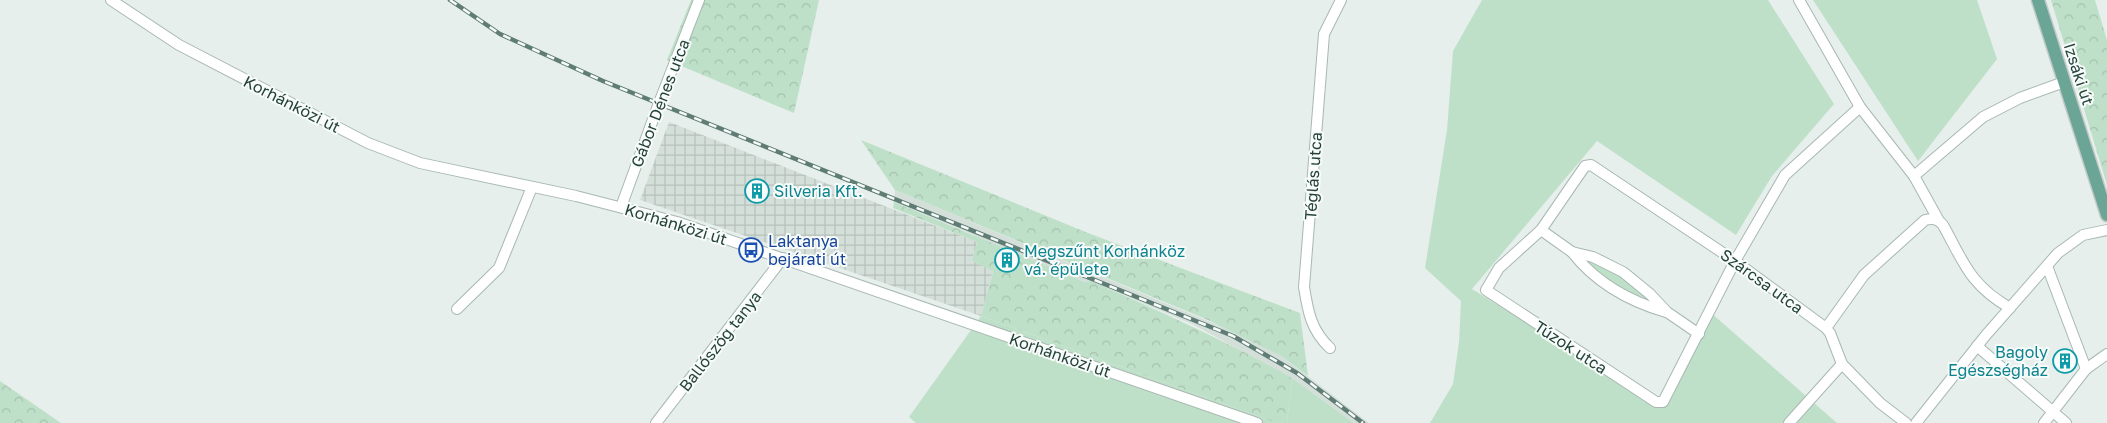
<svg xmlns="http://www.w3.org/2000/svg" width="2107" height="423" font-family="'Golos Text',sans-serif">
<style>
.built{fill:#d4dfda}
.industrial{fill:url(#industrial-grid)}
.green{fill:#bfe0c8}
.forest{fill:url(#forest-crowns)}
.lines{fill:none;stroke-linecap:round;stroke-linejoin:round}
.minor-casing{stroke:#a8b8b2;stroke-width:12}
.major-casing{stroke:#c2cac8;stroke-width:15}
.minor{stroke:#fff;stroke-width:10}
.major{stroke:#6aa596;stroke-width:12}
.rail-casing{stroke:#5f7d75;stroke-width:4.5}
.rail{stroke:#f7fbf9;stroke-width:2.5;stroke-dasharray:8;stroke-linecap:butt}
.labels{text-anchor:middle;stroke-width:4;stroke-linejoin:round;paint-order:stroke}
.street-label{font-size:16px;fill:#24423a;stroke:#f7fbf9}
.culture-label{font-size:16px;fill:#0d838f;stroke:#f7fbf9;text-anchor:start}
.transit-label{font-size:16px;fill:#164399;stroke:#f7fbf9;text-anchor:start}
</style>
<defs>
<pattern id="industrial-grid" width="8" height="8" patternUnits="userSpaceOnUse" patternTransform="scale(1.25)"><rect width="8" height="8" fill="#d4dfda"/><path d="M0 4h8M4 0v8" fill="none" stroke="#b6c1bc"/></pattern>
<pattern id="forest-crowns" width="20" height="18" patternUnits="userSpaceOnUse" patternTransform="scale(1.25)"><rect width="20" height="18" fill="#bfe0c8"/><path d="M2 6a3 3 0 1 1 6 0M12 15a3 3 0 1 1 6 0" fill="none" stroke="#a4c1ad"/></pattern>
</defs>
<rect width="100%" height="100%" fill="#e6efeb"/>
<polygon class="built" points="895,190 1246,337 1281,356 1369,423 1354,423 1292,378 1192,324 1091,281 1086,282 978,239 974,235 894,202"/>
<polygon class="industrial" points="669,122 977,242 972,261 993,270 981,316 640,200"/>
<g class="green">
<polygon points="1482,0 1768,0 1834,104 1772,176 1736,235 1597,141 1472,289 1657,404 1710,312 1837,423 1430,423 1453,384 1459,342 1461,301 1425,268 1447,130 1453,51"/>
<polygon points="1813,0 1977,0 1997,59 1918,161"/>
<polygon points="1590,259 1628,280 1652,302 1649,304 1609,282 1585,260"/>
<polygon points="981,316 1277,423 916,423 909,417"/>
<polygon points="1292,378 1354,423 1287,423"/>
</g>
<g class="forest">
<polygon points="691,0 819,0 794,113 667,60"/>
<polygon points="2051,0 2095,0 2107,40 2107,185"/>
<polygon points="861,140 1088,233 1300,313 1308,376 1281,356 1208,320 895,190"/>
<path d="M894,202L1085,282L1091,281C1159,311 1227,341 1292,378L1287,423H1277L981,316L993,271L972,261L977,242L893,208Z"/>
<polygon points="0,381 61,423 0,423"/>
</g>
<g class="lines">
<g class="minor-casing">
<g id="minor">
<polyline points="111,0 179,45 368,143 420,163 576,196 677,222 1257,423"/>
<polyline points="1799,0 1860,107 1914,176 1939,221"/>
<polyline points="1860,107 1785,175 1735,261 1663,402 1656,402 1486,290 1499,268 1541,230 1585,166 1591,165 1735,261 1826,328 1830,333 1842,364 1880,403 1906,423"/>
<polyline points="1914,176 1983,117 2020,98 2064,82"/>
<polyline points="621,207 659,103 699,0"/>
<polyline points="1541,230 1572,252 1593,257 1623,272 1650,294 1667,312 1699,334"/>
<path d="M1572,252C1596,283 1628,301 1666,312"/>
<polyline points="2047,266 2086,369"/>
<polyline points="457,309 499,268 532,187"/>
<path d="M1826,328L1864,275L1925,220C1933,218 1938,219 1943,225C1964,263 1970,285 2010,308"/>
<polyline points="1977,346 2066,423"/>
<path d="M1330,348C1311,330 1308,312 1304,287L1324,34L1341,0"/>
<polyline points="656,423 783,258"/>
<polyline points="1789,423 1842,364"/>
<polyline points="1916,423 1986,335 2058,253 2083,235 2107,230"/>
<polyline points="2044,423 2086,369 2107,354"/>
</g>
</g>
<g class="major-casing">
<polyline id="major" points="2038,0 2107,215"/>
</g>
<use href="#minor" class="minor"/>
<use href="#major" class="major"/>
<g class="rail-casing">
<polyline id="rail" points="450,0 500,34 603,81 1233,336 1297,373 1363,423"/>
</g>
<use href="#rail" class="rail"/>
</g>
<defs>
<g id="building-ring" transform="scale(1.25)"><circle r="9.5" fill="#f7fbf9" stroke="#0f9aa8" stroke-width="1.5"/><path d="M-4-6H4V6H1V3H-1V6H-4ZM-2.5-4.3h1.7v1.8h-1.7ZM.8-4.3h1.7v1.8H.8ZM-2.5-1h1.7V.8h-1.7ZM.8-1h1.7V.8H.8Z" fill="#0f9aa8"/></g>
<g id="bus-ring" transform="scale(1.25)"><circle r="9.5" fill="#f7fbf9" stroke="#1a4fb4" stroke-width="1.5"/><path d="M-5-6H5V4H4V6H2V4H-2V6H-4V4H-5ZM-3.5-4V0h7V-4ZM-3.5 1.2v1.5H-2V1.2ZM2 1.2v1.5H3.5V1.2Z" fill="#1a4fb4"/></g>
</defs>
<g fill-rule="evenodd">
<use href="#building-ring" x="757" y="191"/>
<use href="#bus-ring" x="751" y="250"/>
<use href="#building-ring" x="1007" y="260"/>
<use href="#building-ring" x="2065" y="361"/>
</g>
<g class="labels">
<g class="street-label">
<text transform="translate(2079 74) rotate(72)" y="6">Izsáki út</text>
<text transform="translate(660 103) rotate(-69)" y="6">Gábor Dénes utca</text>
<text transform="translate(292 104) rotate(27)" y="6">Korhánközi út</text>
<text transform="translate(1313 176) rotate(-86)" y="6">Téglás utca</text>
<text transform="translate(676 224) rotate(17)" y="6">Korhánközi út</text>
<text transform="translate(1762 281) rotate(36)" y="6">Szárcsa utca</text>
<text transform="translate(720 341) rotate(-52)" y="6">Ballószög tanya</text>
<text transform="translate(1571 347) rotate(33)" y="6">Túzok utca</text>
<text transform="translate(1060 355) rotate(19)" y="6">Korhánközi út</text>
</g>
<g class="culture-label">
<text x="774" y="197">Silveria Kft.</text>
<text x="1024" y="257">Megszűnt Korhánköz<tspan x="1024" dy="18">vá. épülete</tspan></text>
<text x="2048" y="358" text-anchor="end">Bagoly<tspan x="2048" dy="18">Egészségház</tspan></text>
</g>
<g class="transit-label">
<text x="768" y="247">Laktanya<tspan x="768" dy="18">bejárati út</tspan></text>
</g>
</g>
</svg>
